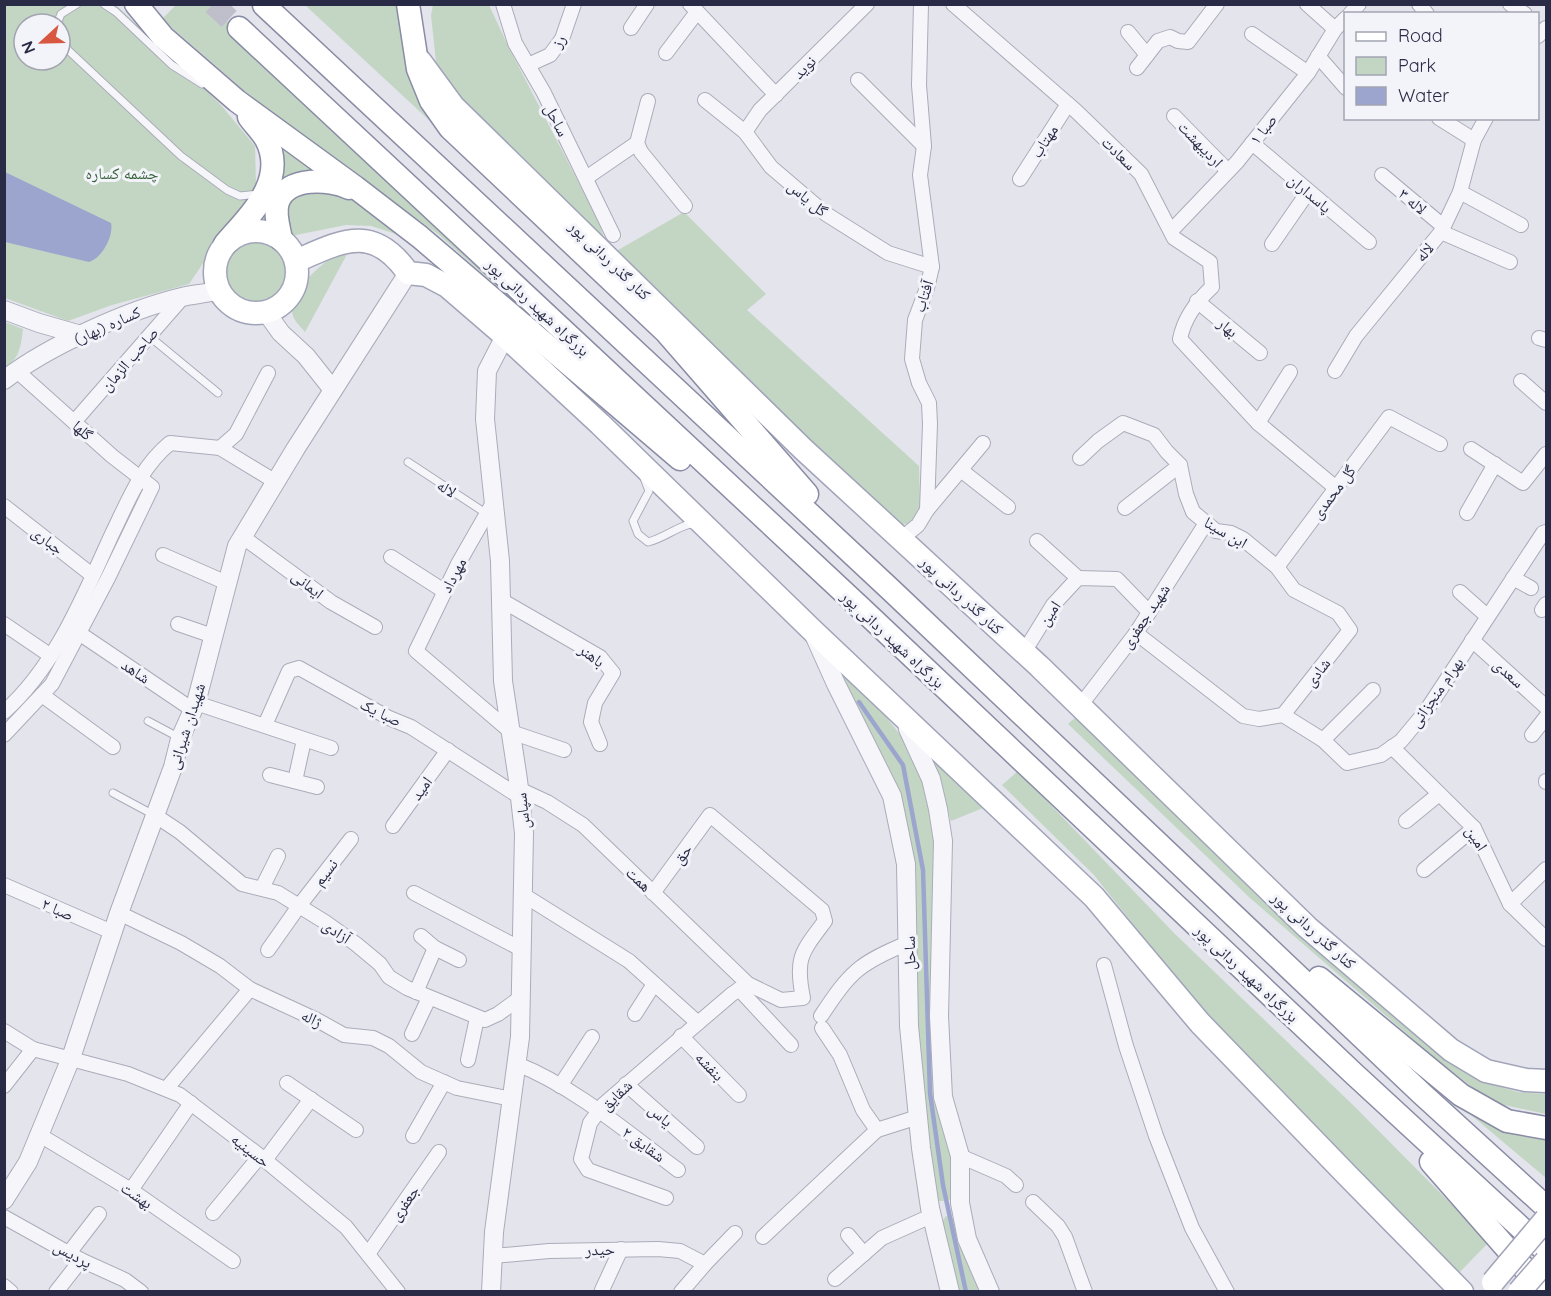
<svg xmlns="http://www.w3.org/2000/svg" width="1551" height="1296" font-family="Quicksand,'Noto Naskh Arabic',sans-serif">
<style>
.green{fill:#c3d6c4;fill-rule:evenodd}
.water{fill:#9ca5ce}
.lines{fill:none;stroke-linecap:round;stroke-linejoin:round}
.stream{stroke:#9ca5ce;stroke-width:4.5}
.trunk-tunnel{stroke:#bebfcb;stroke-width:22;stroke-dasharray:22 11;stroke-linecap:butt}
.service-casing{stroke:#abacba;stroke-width:9}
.minor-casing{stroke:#abacba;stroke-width:16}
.tertiary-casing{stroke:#abacba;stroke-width:20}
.primary-casing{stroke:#a1a4b9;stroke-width:25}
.trunk-casing{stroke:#898ca4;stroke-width:25}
.service{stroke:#f6f6fa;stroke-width:7}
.minor{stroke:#f6f6fa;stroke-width:14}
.tertiary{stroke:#f6f6fa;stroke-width:18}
.primary{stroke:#fff;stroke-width:22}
.trunk{stroke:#fff;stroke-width:22}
.primary-bridge-casing{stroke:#a1a4b9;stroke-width:25;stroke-linecap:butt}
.primary-bridge{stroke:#fff;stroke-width:22}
.labels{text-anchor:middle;stroke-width:6;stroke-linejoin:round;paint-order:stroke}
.street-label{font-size:16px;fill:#292b46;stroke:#f3f4f9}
.park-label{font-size:16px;fill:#35623a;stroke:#f3f4f9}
</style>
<rect width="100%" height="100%" fill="#e3e4ec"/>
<g class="green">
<path d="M4,5H116L220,104L255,146L256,185L189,284L112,305L68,321L5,298ZM24,24H60V60H24Z"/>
<polygon points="176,5 210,5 621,396 438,234 270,113 162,19"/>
<polygon points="305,5 400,5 457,146"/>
<polygon points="433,5 489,5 509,48 599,222 607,248 460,100 436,62 431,15"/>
<polygon points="277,147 334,179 294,181 274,230 259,227 241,230"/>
<polygon points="308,190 352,198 399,235 371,226 346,225 291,236 285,231 288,195"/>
<polygon points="684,212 766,294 747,310 919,466 920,509 910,524 898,524 613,253"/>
<circle cx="254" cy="273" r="32"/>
<path d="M352,245L305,332C299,325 291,319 292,308C294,284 332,254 352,245Z"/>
<path d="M5,322L23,329C21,345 20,359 5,367Z"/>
<polygon points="848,677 874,702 906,742 927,780 938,834 939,917 956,1156 956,1198 943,1201 932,1201 917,1079 911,867 840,679"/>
<polygon points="1077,716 1417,1031 1480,1081 1518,1092 1546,1094 1546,1114 1491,1102 1436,1059 1250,898 1068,724"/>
<polygon points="922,742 983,808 951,821 941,786"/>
<polygon points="1018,771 1174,933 1355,1107 1489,1242 1457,1275 1201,1010 1094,875 1002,785"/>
<polygon points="1464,1109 1546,1136 1546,1178"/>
<polygon points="946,1216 957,1220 983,1291 959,1291 941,1223"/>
</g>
<path class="water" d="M5,172L111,223C114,236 102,258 89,262L5,242Z"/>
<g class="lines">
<polyline class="stream" points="859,702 903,765 923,870 930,1093 943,1185 966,1292"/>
<polyline class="trunk-tunnel" points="213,4 239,28"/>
<g class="service-casing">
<g id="service">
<polyline points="104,4 116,12 172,65 202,84"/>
<polyline points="57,24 61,14 77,4"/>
<polyline points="60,33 68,50 181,156 227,190 240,196 259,194"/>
<polyline points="149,336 218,393"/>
<polyline points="408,462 487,514"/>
<path d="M644,478L649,491L633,521L638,534L648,542C664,538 675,528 690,524L695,526"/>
<polyline points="148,721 178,737"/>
<polyline points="113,793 154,815"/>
</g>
</g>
<g class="minor-casing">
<g id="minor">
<polyline points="503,4 515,43 544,93 613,235"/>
<polyline points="690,4 776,95"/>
<path d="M953,4L1076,111L1141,174L1174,238L1210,262L1212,287C1197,301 1184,318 1180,339L1258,423L1336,488"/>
<polyline points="1307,4 1335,29"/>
<polyline points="1419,4 1427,14"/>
<polyline points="1510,4 1525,14"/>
<polyline points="1350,14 1359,4"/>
<polyline points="631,28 647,4"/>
<polyline points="1128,32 1147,55"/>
<polyline points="1252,34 1308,73"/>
<polyline points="1538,36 1546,28"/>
<polyline points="666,53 697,12"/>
<polyline points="1318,56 1346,88"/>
<polyline points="528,65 550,55 562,39 574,4"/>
<polyline points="1137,68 1158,41 1170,37 1178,41 1188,42 1217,4"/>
<polyline points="858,80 924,146"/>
<polyline points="705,100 745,132 771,167 826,214 888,253 932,267"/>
<polyline points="648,101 637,143 641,152 685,206"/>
<polyline points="1174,116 1228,171"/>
<polyline points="1439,118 1474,140"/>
<polyline points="745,132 760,110 867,4"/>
<polyline points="1252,143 1369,242"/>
<polyline points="1382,175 1443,226"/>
<polyline points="586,178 637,143"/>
<polyline points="1020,179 1068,104"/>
<polyline points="1460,192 1521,225"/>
<polyline points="1171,231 1237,162 1308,73 1335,29 1346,18"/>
<polyline points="1441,232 1510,262"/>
<polyline points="1272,244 1308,192"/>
<polyline points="1197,301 1260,353"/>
<polyline points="1539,338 1546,340"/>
<polyline points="1335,371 1356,336 1441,232 1460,192 1474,140 1486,118"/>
<polyline points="1521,381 1546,403"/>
<polyline points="74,422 184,296"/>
<polyline points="1258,423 1290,372"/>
<polyline points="220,448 236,434 268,373"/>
<polyline points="1471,449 1523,483 1546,454"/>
<polyline points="1080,458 1098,441 1123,423 1154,435 1167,452 1180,465 1186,494 1193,512 1216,531 1231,533 1243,539 1277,567 1294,590 1338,613 1350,630 1283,715"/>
<polyline points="962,471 1008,507"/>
<polyline points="494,501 458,564 416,651 511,732 564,750"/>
<polyline points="4,506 92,575"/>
<polyline points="1125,508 1180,465"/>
<polyline points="927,510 983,443"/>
<polyline points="1467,513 1495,464"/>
<polyline points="243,537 331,602 375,627"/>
<polyline points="901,539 918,525 927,510 930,424 929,403 919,383 912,359 915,320 927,288 932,267 920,175 924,146 919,85 921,4"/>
<polyline points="1037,541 1078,578"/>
<polyline points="163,555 227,583"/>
<polyline points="391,557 444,591"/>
<polyline points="1277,567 1389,417 1440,444"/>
<polyline points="1513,578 1531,588"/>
<polyline points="1460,592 1487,616"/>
<polyline points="501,600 600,657 613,673 595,703 591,722 600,744"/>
<polyline points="1542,610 1546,604"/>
<polyline points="4,624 51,656"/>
<polyline points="178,624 213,636"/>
<polyline points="79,633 193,710"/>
<polyline points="1136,633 1243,716 1259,719 1283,715 1323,740 1347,763 1381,755 1401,741 1426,711 1543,533 1546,532"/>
<polyline points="1472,640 1546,707"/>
<polyline points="1024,652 1053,605 1078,578 1117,579 1149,612"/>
<polyline points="42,695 113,747"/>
<polyline points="196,703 331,748"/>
<polyline points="1080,706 1136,633 1206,523"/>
<path d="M4,712C57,665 84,594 113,532C129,499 141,467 170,443L220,448L276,482"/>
<polyline points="265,725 289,671 299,668 389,718 411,727 520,797"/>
<polyline points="4,735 52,684 108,578 152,487 112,456 17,371"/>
<polyline points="1532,735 1546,717"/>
<polyline points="1323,740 1373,690"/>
<polyline points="1392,747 1474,828 1510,904 1546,939"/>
<polyline points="270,775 317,787"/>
<polyline points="295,781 304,740"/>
<polyline points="1546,782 1546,781"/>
<path d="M519,789L547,802L583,825L748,984L781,1000L803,998C795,958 801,953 825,921L822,910L710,815L653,893"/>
<polyline points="156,816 180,832 242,884 278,893 325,922 356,944 380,964 389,977 407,988 485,1020 498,1014 520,998"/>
<polyline points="1406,821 1439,794"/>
<polyline points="393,826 448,750"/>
<polyline points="1424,870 1474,828"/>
<polyline points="4,885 112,932"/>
<polyline points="262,888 278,856"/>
<polyline points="414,893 521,949"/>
<polyline points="522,894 629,961 698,1023"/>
<polyline points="1510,904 1546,869"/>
<polyline points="119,913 181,943 220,966 250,989 317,1020 344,1035 373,1038 389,1046 421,1072 457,1088 512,1099"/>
<polyline points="421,936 435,948 459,960"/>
<polyline points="268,950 299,906 351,839"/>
<polyline points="1104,965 1126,1046 1156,1136 1192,1228 1227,1292"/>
<polyline points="739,989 791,1045"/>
<polyline points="416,992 435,948"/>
<polyline points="635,1014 654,984"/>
<path d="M821,1016C850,972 859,963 908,943"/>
<polyline points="4,1031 33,1049"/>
<polyline points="412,1034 429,998"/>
<polyline points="681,1036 739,1095"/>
<polyline points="468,1060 477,1018"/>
<path d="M517,1064C575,1087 628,1133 678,1170"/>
<polyline points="287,1083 356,1130"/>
<polyline points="626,1084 697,1147"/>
<polyline points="4,1086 33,1049 128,1074 180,1095 260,1156 346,1227 398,1292"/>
<polyline points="560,1086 592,1037"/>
<polyline points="167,1088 250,989"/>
<polyline points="877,1130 918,1117"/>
<polyline points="38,1134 131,1190 233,1261"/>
<polyline points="413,1136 444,1082"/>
<polyline points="960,1156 1006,1176 1016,1185"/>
<polyline points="265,1160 311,1099"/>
<polyline points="131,1190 191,1103"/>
<polyline points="666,1198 588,1170 581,1159 590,1123 604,1104 698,1023 732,994 748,984"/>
<polyline points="1033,1202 1058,1226 1065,1237 1085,1292"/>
<polyline points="213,1213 260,1156"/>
<polyline points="4,1217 81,1260 125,1280 141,1292"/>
<polyline points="848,1235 864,1254"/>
<polyline points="763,1237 877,1130 863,1110 840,1055 822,1028"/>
<polyline points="69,1253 99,1214"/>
<polyline points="368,1254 439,1152"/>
<polyline points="493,1256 549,1251 658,1249 680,1251 705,1264"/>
<polyline points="835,1279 882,1238 931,1216"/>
<polyline points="4,1286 11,1292"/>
<polyline points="602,1290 621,1249"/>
<polyline points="56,1292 81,1260"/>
<polyline points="681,1292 705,1264 735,1233"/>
</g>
</g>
<g class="tertiary-casing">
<g id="tertiary">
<polyline points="4,310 39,323 81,335"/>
<polyline points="266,312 281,333 306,356 333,390"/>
<path d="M4,380C48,346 128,310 182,297C194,294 206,294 218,290"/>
<polyline points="814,635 836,684 892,796 906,864 909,1026 921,1148 930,1208 950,1292"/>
<polyline points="907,720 908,729 931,779 938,809 943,841 939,1016 943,1097 960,1156 960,1203 967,1239 990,1292"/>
<polyline points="4,1200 28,1162 71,1058 119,913 173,767 180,739 196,703 237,546 296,448 408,273"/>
<polyline points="491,1292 494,1232 520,1037 524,833 518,780 503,681 500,561 485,419 487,371 505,336"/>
</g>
</g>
<g class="primary-casing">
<g id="primary">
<polyline points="420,61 453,106 803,449 1039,666 1307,927 1451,1050 1486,1071 1526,1080 1546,1081"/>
<circle cx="256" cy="272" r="41"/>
<path d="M296,261C342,241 373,223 408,273L426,275L447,286L505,336L600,424L812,630L1094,897L1200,1023L1347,1175L1462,1292"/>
</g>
</g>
<g class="trunk-casing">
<g id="trunk">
<polyline points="136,4 163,37 237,101 355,187 420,237 680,459"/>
<polyline points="408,4 418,69 431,101 450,128 666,332 807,494"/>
<polyline points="264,5 891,590 1421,1093 1546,1207"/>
<polyline points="239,28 864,611 1353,1073 1546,1251"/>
<path d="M281,239C279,228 274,213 278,202C287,176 330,179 349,188"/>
<path d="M225,244C250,215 288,180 266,139C261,131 254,124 249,117"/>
<polyline points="1319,978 1461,1095 1507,1121 1546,1128"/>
<polyline points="1431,1162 1545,1292"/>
</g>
</g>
<use href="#service" class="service"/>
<use href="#minor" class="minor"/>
<use href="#tertiary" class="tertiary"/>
<use href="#primary" class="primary"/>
<use href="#trunk" class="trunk"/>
<g class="primary-bridge-casing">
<g id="primary-bridge">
<polyline points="1493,1282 1546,1219"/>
<polyline points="1519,1292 1546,1261"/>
</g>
</g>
<use href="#primary-bridge" class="primary-bridge"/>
</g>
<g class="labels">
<g class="street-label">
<text transform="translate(558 41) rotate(-60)" y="6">رز</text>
<text transform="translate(804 67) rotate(-45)" y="6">نوید</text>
<text transform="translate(557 120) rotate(63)" y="6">ساحل</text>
<text transform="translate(1263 129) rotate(-52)" y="6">صبا ۱</text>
<text transform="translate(1044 141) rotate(-57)" y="6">مهتاب</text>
<text transform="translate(1201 144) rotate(46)" y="6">اردیبهشت</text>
<text transform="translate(1119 153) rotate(44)" y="6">سعادت</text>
<text transform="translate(1310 193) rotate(40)" y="6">پاسداران</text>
<text transform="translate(808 198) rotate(40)" y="6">گل یاس</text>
<text transform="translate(1413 201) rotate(40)" y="6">لاله ۳</text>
<text transform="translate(1424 252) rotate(-50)" y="6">لاله</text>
<text transform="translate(610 260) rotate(44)" y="6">کنار گذر ردانی پور</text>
<text transform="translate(923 296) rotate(-72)" y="6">آفتاب</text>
<text transform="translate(538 307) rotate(43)" y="6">بزرگراه شهید ردانی پور</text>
<text transform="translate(107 325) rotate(-24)" y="6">کساره (بهار)</text>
<text transform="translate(1228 327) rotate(40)" y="6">بهار</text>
<text transform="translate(129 359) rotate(-49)" y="6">صاحب الزمان</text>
<text transform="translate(83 430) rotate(41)" y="6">گلها</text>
<text transform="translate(447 488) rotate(33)" y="6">لاله</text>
<text transform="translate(1333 492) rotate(-53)" y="6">گل محمدی</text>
<text transform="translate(1226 532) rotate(30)" y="6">ابن سینا</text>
<text transform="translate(48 540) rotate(38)" y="6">جباری</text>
<text transform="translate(453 575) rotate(-62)" y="6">مهرداد</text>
<text transform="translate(308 584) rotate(38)" y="6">ایمانی</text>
<text transform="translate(962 595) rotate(43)" y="6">کنار گذر ردانی پور</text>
<text transform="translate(1049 613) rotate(-56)" y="6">امین</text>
<text transform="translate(1145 616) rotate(-56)" y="6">شهید جعفری</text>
<text transform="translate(893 639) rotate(43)" y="6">بزرگراه شهید ردانی پور</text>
<text transform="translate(592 655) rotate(36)" y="6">باهنر</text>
<text transform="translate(136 671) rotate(34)" y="6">شاهد</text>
<text transform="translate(1317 672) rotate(-52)" y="6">شادی</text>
<text transform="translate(1509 673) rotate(42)" y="6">سعدی</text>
<text transform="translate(1436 692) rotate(-55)" y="6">بهرام منجزانی</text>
<text transform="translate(381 712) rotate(26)" y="6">صبا یک</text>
<text transform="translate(186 726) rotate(-72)" y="6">شهیدان شیرانی</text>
<text transform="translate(421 788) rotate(-54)" y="6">امید</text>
<text transform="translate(522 811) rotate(-96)" y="6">سپاس</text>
<text transform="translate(1477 838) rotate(57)" y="6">امین</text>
<text transform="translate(682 854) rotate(-54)" y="6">حق</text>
<text transform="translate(325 872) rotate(-52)" y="6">نسیم</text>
<text transform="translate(639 879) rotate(44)" y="6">همت</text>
<text transform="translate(58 909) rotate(24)" y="6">صبا ۲</text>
<text transform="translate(1314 930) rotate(42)" y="6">کنار گذر ردانی پور</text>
<text transform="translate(337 931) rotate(34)" y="6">آزادی</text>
<text transform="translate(909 953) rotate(-91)" y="6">ساحل</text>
<text transform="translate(1247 973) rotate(43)" y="6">بزرگراه شهید ردانی پور</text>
<text transform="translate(312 1018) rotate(26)" y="6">ژاله</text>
<text transform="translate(710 1066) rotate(46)" y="6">بنفشه</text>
<text transform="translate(616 1095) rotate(-44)" y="6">شقایق</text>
<text transform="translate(661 1115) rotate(41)" y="6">یاس</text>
<text transform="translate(644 1144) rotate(36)" y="6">شقایق ۲</text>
<text transform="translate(251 1150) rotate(38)" y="6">حسینیه</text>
<text transform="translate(137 1195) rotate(34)" y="6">بهشت</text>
<text transform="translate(404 1203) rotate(-55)" y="6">جعفری</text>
<text transform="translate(600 1249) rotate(-1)" y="6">حیدر</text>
<text transform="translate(73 1254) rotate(28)" y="6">پردیس</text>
</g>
<g class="park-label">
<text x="122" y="179">چشمه کساره</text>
</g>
</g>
<rect width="1551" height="1296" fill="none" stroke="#292b46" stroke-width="12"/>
<rect x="1344" y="12" width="195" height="108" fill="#f3f4f9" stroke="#a2a4b1" stroke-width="1.5"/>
<rect x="1356" y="32" width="30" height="9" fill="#ffffff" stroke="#a2a4b1" stroke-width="1.5"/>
<text x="1398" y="42" font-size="18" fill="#292b46">Road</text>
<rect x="1356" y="57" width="30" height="18" fill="#c3d6c4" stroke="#a2a4b1" stroke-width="1.5"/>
<text x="1398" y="72" font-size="18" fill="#292b46">Park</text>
<rect x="1356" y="87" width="30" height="18" fill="#9ca5ce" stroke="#a2a4b1" stroke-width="1.5"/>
<text x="1398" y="102" font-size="18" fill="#292b46">Water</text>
<g transform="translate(42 42) rotate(248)"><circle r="28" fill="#f3f4f9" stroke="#a2a4b1" stroke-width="1.5"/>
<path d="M0-4.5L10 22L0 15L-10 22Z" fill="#d85741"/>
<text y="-9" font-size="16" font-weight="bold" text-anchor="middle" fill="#292b46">N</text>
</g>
</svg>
